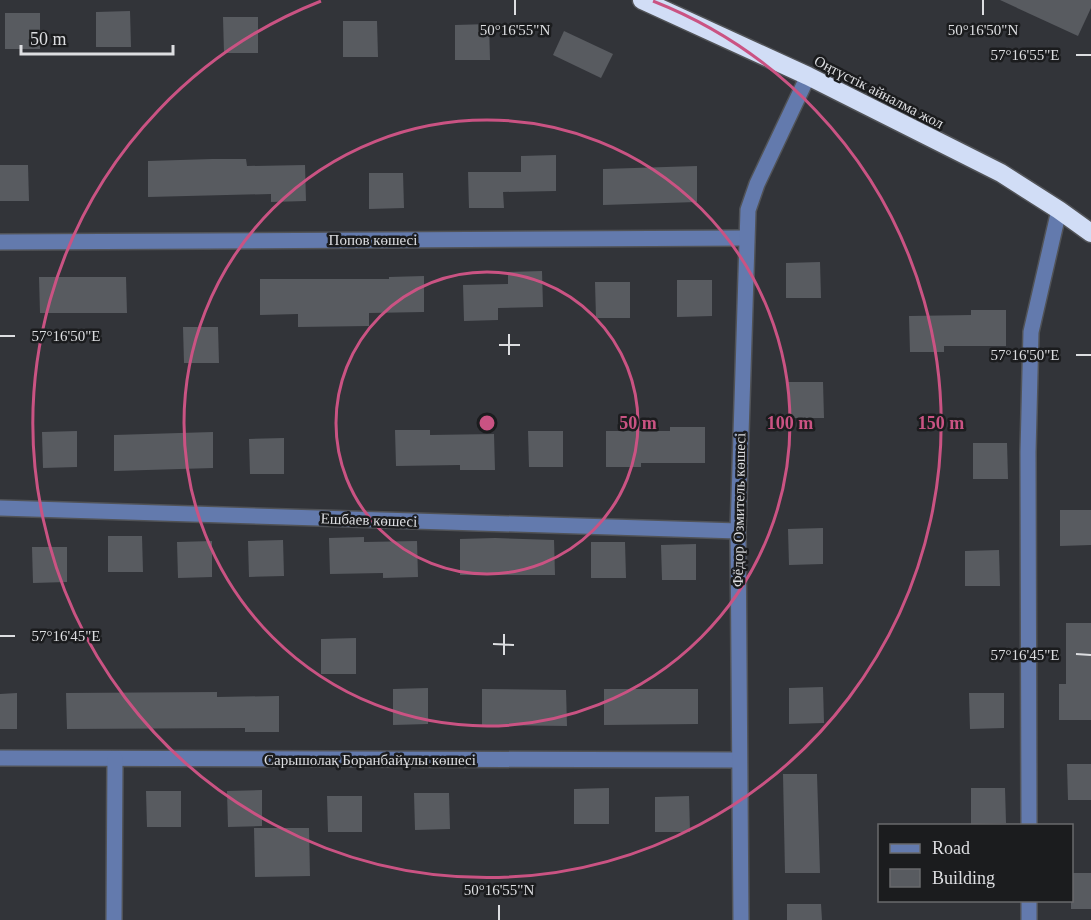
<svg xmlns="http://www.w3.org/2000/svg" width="1091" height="920" font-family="Georgia,serif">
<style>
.building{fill:#585b60}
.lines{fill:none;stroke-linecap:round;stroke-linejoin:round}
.minor-casing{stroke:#515357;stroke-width:18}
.highway-casing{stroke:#515357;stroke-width:21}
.minor{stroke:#637aad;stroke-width:15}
.highway{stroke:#d1ddf6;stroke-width:18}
.ticks{fill:none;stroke:#dddee1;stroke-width:2}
.ring{fill:none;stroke:#ca5383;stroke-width:3}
.labels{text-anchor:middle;stroke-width:5;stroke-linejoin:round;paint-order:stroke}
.street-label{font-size:15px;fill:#dddee1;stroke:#1b1c1e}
.ticks-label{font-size:15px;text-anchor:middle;fill:#dddee1;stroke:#1b1c1e;stroke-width:5;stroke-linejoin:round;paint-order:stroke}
.centre{fill:#ca5383;stroke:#1b1c1e;stroke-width:3}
.ring-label{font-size:18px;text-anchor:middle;font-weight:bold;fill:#ca5383;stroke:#1b1c1e;stroke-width:5;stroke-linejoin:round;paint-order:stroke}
</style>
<rect width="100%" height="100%" fill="#323439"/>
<g class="building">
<polygon points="1000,0 1091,0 1091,8 1078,36"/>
<polygon points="130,11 131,47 96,47 96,12"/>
<rect x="5" y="13" width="35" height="36"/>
<polygon points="223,17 258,17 258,53 224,53"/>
<polygon points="343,21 377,21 378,57 343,57"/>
<polygon points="489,24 490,60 455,60 455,25"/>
<polygon points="564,31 613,54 601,78 553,55"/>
<polygon points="556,155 556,191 503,192 504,208 469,208 468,172 521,172 521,156"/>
<polygon points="212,159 246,159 247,166 305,165 306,201 271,202 271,194 148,197 148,161"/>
<polygon points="0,165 28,165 29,201 0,201"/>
<polygon points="697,166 697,202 603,205 603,169"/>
<polygon points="369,173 403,173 404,208 369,209"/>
<polygon points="820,262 821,298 786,298 786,263"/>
<polygon points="542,271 543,307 498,308 498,320 464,321 463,285 508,284 508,272"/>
<polygon points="424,276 424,312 369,313 369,326 298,327 298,314 260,315 260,279 389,279 389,277"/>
<polygon points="39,277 126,277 127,313 40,313"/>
<polygon points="677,280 712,280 712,316 677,317"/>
<polygon points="595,282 630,282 630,318 596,318"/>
<polygon points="971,310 1006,310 1006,346 944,346 944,352 910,352 909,316 971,315"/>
<polygon points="183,327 218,327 219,363 184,363"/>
<polygon points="788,382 823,382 824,418 789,418"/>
<polygon points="670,427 705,427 705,463 641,463 641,467 606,467 606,431 670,431"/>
<polygon points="395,430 430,430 430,435 494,434 495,470 460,470 460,465 396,466"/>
<polygon points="77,431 77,467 43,468 42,432"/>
<polygon points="528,431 563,431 563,467 529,467"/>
<polygon points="213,432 213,468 114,471 114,435"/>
<polygon points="284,438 284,474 250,474 249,439"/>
<polygon points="973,443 1007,443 1008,479 973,479"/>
<polygon points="1060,510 1091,510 1091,545 1060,546"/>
<polygon points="823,528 823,564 789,565 788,529"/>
<polygon points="108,536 142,536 143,572 108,572"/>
<polygon points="364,537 364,542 417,541 418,577 383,578 383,573 330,574 329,538"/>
<polygon points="495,538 554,540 555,575 460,575 460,539"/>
<polygon points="283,540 284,576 249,577 248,541"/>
<polygon points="212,541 212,577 178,578 177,542"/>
<polygon points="591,542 625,542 626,578 591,578"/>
<polygon points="696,544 696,580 662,580 661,545"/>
<polygon points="32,547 67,547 67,582 33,583"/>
<polygon points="999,550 1000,586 965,586 965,551"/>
<polygon points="1066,623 1091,623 1091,720 1059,720 1059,684 1066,684"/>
<polygon points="356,638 356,674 321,674 321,639"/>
<polygon points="823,687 824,723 789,724 789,688"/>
<polygon points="428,688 428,724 393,725 393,689"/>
<polygon points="482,689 566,690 567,726 482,725"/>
<polygon points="604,689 698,689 698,724 604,725"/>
<polygon points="217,692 217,697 279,696 279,732 245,732 245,728 67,729 66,693"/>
<polygon points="17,693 17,729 0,729 0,694"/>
<polygon points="969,693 1004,693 1004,728 970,729"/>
<polygon points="1067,764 1091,764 1091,800 1068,800"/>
<polygon points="783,774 817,774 820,873 785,873"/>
<polygon points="609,788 609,824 574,824 574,789"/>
<polygon points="971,788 1005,788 1006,823 971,824"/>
<polygon points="262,790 262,826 228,827 227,791"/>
<polygon points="146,791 181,791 181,827 147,827"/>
<polygon points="414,793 449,793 450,829 415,830"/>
<polygon points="327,796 362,796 362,832 328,832"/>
<polygon points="689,796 690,832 655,832 655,797"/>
<polygon points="254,828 309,828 310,876 255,877"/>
<rect x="1071" y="873" width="20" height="36"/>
<polygon points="787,904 821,904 822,920 787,920"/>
</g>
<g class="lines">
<g class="minor-casing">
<g id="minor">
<polyline points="0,242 746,238"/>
<polyline points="0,508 738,531"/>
<polyline points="0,758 739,760"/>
<polyline points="1029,826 1028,452 1031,332 1059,210"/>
<polyline points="1029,900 1029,920"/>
<polyline points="114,920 115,759"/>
<polyline points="741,920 738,531 748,210 757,184 808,76"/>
</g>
</g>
<g class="highway-casing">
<polyline id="highway" points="642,0 808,76 1001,173 1059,210 1091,233"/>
</g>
<use href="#minor" class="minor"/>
<use href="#highway" class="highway"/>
</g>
<path class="ticks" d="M515,15V0M983,15V0M1076,55H1091M0,336H15M499,345H520M509,355V334M1076,355H1091M0,636H15M493,644L514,645M1076,654L1091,655M504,655V634M499,920V905"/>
<g class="ring">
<circle cx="487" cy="423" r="151"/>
<circle cx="487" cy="423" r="303"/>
<path d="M653 1A454 454 0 1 1 321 1"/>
</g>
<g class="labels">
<g class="street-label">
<text transform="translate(879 92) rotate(27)" y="5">Оңтүстік айналма жол</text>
<text x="373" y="245">Попов көшесі</text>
<text transform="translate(739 510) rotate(-89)" y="5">Фёдор Озмитель көшесі</text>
<text transform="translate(369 520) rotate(2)" y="5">Ешбаев көшесі</text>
<text x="370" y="765">Сарышолақ Боранбайұлы көшесі</text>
</g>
</g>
<g class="ticks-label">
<text x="515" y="35">50°16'55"N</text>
<text x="983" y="35">50°16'50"N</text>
<text x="1025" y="60">57°16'55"E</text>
<text x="66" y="341">57°16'50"E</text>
<text x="1025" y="360">57°16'50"E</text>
<text x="66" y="641">57°16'45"E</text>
<text x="1025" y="660">57°16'45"E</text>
<text x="499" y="895">50°16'55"N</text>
</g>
<circle cx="487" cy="423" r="9" class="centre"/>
<g class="ring-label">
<text x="638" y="429">50 m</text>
<text x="790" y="429">100 m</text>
<text x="941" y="429">150 m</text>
</g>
<rect x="878" y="824" width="195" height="78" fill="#1b1c1e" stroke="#696a6c" stroke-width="1.5"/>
<rect x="890" y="844" width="30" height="9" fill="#637aad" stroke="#696a6c" stroke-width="1.5"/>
<text x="932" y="854" font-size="18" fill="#dddee1">Road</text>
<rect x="890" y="869" width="30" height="18" fill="#585b60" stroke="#696a6c" stroke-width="1.5"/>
<text x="932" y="884" font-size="18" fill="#dddee1">Building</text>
<path d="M21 45v9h152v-9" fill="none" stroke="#dddee1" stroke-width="3"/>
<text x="30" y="45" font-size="18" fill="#dddee1" stroke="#1b1c1e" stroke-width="4.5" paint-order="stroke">50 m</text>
</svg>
